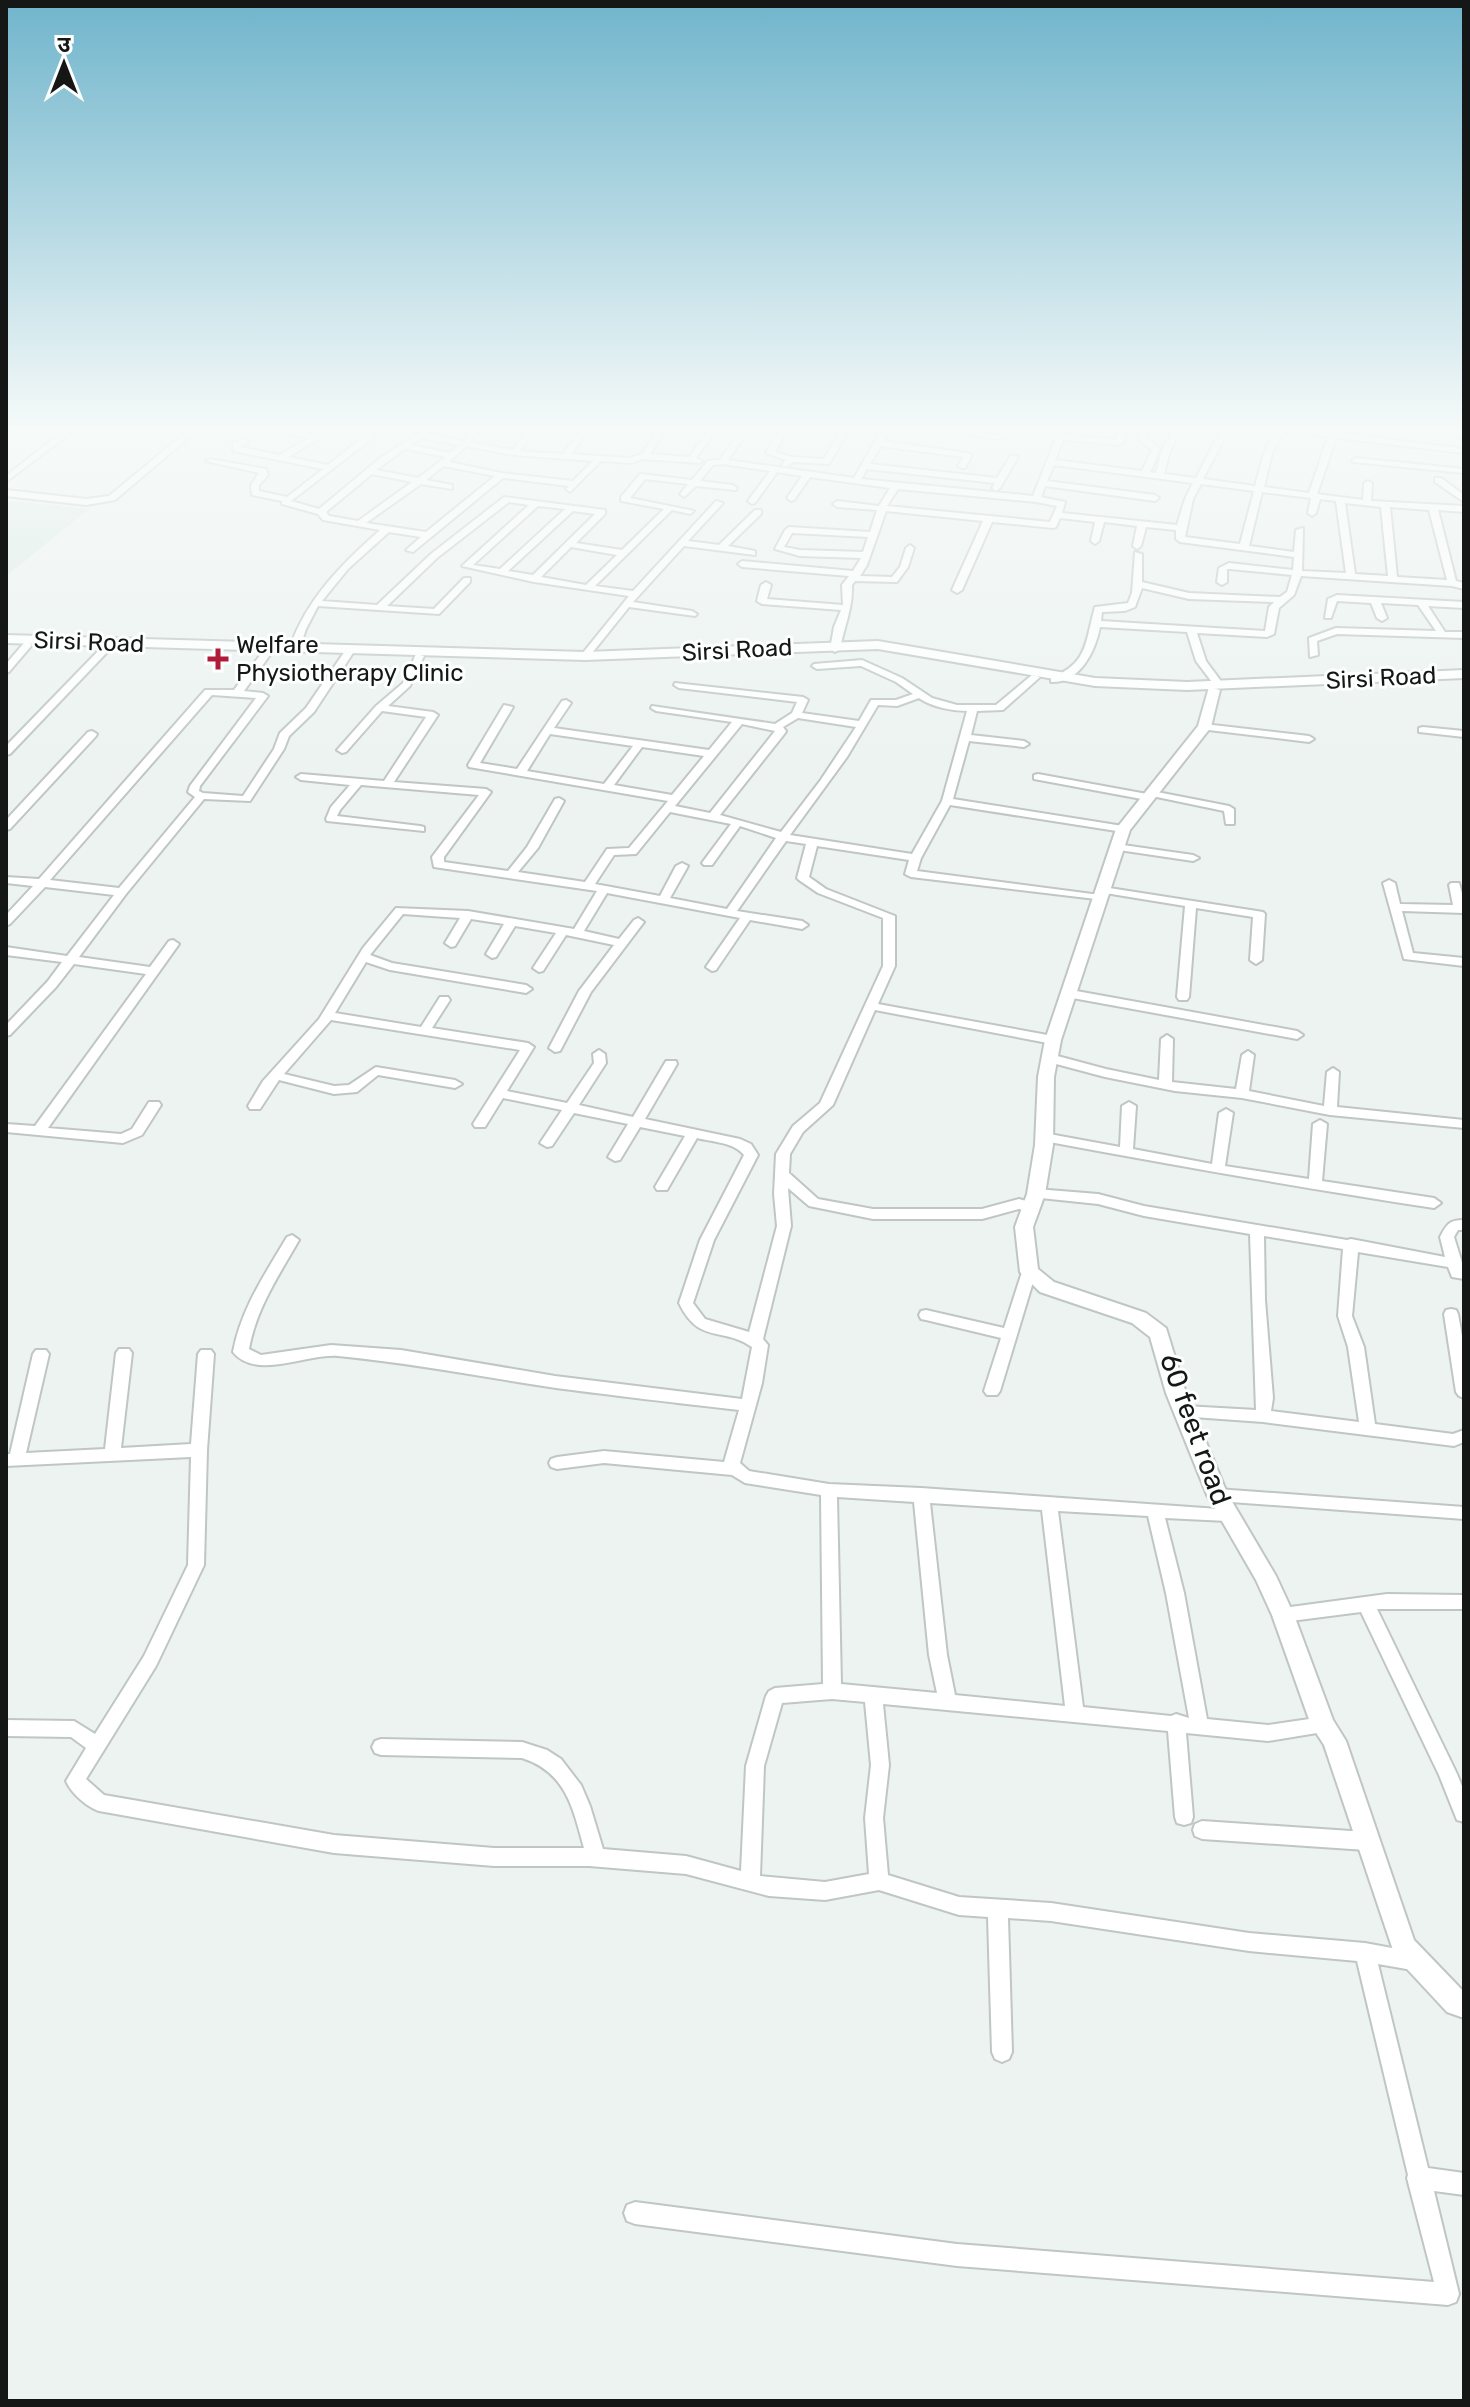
<svg xmlns="http://www.w3.org/2000/svg" width="1470" height="2407" font-family="Rubik,'Noto Sans Devanagari',sans-serif">
<style>
.built{fill:#d9e9e5}
.lines{fill:none;stroke-linecap:round;stroke-linejoin:round}
.minor-casing{stroke:#bfc6c4;stroke-width:4}
.tertiary-casing{stroke:#bfc6c4;stroke-width:4}
.secondary-casing{stroke:#bfc6c4;stroke-width:4}
.minor{fill:#fff;fill-rule:evenodd}
.tertiary{fill:#fff;fill-rule:evenodd}
.secondary{fill:#fff;fill-rule:evenodd}
.poi-dot{fill:#af1b39;stroke:#fdfffe;stroke-width:3}
.labels{text-anchor:middle;stroke-width:6;stroke-linejoin:round;paint-order:stroke}
.far-street-label{font-size:24px;fill:#141716;stroke:#fdfffe}
.far-poi-label{font-size:24px;fill:#141716;stroke:#fdfffe;text-anchor:start}
.street-label{font-size:28px;fill:#141716;stroke:#fdfffe}
</style>
<rect width="100%" height="100%" fill="#ecf3f1"/>
<polygon class="built" points="6,501 89,509 6,576"/>
<g class="lines">
<g class="minor-casing">
<g id="minor">
<polygon points="67,428 77,428 6,482 6,476"/>
<polygon points="191,428 200,428 115,500 86,505 6,496 6,490 86,499 109,496"/>
<path d="M263,428H282L319,435V439L288,457L328,465L367,434L366,428H374V437L291,501L319,509L379,459L417,434L416,428H424L425,433L463,441L473,428H481L470,442L513,450L527,428H535L520,451L563,454L583,428H589L590,430L571,454L630,458L642,454L659,428H667L650,454L689,457L710,428H718L696,458L703,461L699,463L642,459L632,463L601,461L570,492L566,489L569,486L503,478L413,552L406,550L421,537L389,532L348,569L322,601L377,605L431,554L504,497L605,510V514L576,543L622,550L664,509L621,501V497L640,474L692,480L708,461L720,460L737,435H740L744,437L728,460L854,478L883,428H891L883,441L968,453L972,455L965,468H962L958,466L963,457L881,446L870,464L997,478L1011,455L1018,457L1000,488L996,491L992,488L995,483L867,469L861,479L1033,496L1060,428H1068L1065,435L1116,440L1119,428H1127L1123,443L1119,445L1063,440L1055,460L1142,471L1152,450L1139,440L1142,428H1150L1147,439L1160,449L1150,472L1156,473L1161,454L1173,428H1181L1169,454L1164,474L1196,478L1222,428H1230L1203,479L1255,486L1264,453L1276,428H1301L1464,449V453L1336,438L1317,494L1363,500L1364,483L1368,481L1372,483L1371,501L1464,506V512L1438,510L1456,581L1464,583V589L1452,586L1301,576L1294,595L1279,608L1274,634L1267,637L1197,633L1206,661L1223,684L1221,686H1215L1196,661L1187,632L1100,627C1095,652 1080,683 1051,682V678C1089,663 1085,641 1095,607L1128,603L1132,593L1135,552L1142,554V582L1189,593L1280,597L1287,592L1292,575L1230,569H1227V582L1222,585L1217,582L1219,568L1229,563L1293,570L1294,557L1180,542L1176,539V530L1146,527L1141,546L1137,549L1133,546L1137,526L1104,522L1099,541L1095,544L1091,541L1095,522L1060,518L1056,527L1053,528L992,522L962,590L957,593L952,590L983,521L886,511L867,565L860,576L892,577L900,567L906,548L910,545L914,548L908,567L897,582L855,581L852,585C853,608 844,627 840,649L835,652L830,649L834,627L841,610L762,604L757,601L761,585L766,582L771,585L767,599L843,605L842,585L849,576L742,567L738,564L742,561L853,571L861,558L800,556L775,549L785,530L789,527L870,532L877,510L837,507L833,504L837,501L879,506L890,488L810,477L794,500L791,501L787,498L802,476L777,472L755,503L752,504L748,501L770,471L723,464L713,465L700,481L733,485L737,488L736,490L696,486L684,497L680,494L688,484L645,479L630,498L694,511L690,514L672,510L595,586L633,591L716,501L723,503L688,541L719,545L755,510H761V514L728,546L755,551V555L684,546L633,602L692,611L697,614L695,616L629,607L588,658H582V654L629,596L534,582L462,566L529,505L509,502L437,558L387,606L434,609L464,578H470V582L439,614L318,606L306,629L300,647L295,650L290,647C307,598 342,564 380,530L323,520L318,514L282,504V501L252,495L251,485L259,473L206,461L210,459L266,469L268,475L259,485V491L287,497L323,469L233,451V443L244,439L248,441L240,447L279,455L309,438ZM1284,431L1328,437L1309,493L1264,487L1272,453ZM422,438L459,445L450,453L411,445ZM466,446L513,455L593,461L573,481L501,473L449,462ZM405,449H407L446,457L418,478L376,470ZM1054,465L1193,483L1185,499L1177,525L1062,513L1065,502L1041,497L1045,486L1155,501L1159,498L1155,495L1047,481ZM444,466L495,476L426,532L366,523L421,484L452,489V485L426,480ZM372,474L412,482L358,521L329,516L326,512ZM1201,484L1254,491L1240,544L1185,537L1193,499ZM898,489L1036,502L1057,506L1050,522L887,506ZM1262,492L1311,498L1308,513L1312,516L1316,513L1320,499L1336,501L1346,573L1302,571L1303,528L1296,530L1294,552L1249,546ZM1345,503L1381,507L1388,576L1355,574ZM538,506L565,509L500,569L473,565ZM1390,507L1429,510L1447,580L1397,577ZM573,511L595,514L533,575L508,571ZM792,533L868,537L863,552L800,550L784,547ZM571,547L617,555L586,585L541,577ZM1142,588L1189,599L1274,602L1269,607L1265,631L1101,621L1102,612L1125,611L1135,607Z"/>
<polygon points="780,428 788,428 775,452 792,457 824,459 842,428 850,428 829,464 793,462 786,467 782,465 786,460 766,453"/>
<polygon points="924,428 951,428 1005,437 1001,439"/>
<polygon points="1449,428 1458,428 1464,435 1464,441"/>
<polygon points="1356,458 1464,469 1464,473 1353,462 1352,460"/>
<polygon points="1435,478 1441,478 1464,495 1464,502 1435,482"/>
<polygon points="1337,595 1464,602 1464,608 1428,606 1445,632 1464,632 1464,638 1337,634 1317,641 1318,655 1310,657 1309,638 1336,628 1436,631 1418,605 1381,603 1387,618 1382,621 1377,618 1371,603 1337,601 1331,618 1325,618 1328,599"/>
<polygon points="27,642 32,645 9,672 6,673 6,664 24,643"/>
<polygon points="104,645 112,647 10,754 6,755 6,746"/>
<path d="M267,649L272,652L244,691L263,693L268,696L200,786L199,791L203,793L243,796L274,749L280,733L306,708L345,651L353,653L314,712L289,736L284,749L250,801L204,799L126,894L79,957L150,967L169,941L173,940L179,944L48,1128L121,1134L132,1129L149,1102H159L161,1105L142,1135L123,1143L6,1132V1124L35,1126L146,974L74,964L56,987L10,1035L6,1036V1025L48,981L62,962L6,955V947L67,956L114,895L45,887L10,924L6,926V915L33,886L6,883V877L39,879L205,690H234L264,650ZM212,695L256,698L190,786L188,792L195,797L119,888L50,880Z"/>
<path d="M416,654L424,656L410,686L388,706L433,712L438,715L394,782L486,789L491,792L444,857V862L508,871L527,847L555,799L559,798L564,801L538,848L518,872L585,882L607,849L629,848L668,801L469,767L468,765L504,705L513,707L480,763L517,769L562,701L566,700L571,703L554,728L709,750L732,722L656,711L651,708L652,706L775,724L792,713L797,702L679,688L674,685L675,683L803,697L808,700L802,713L859,721L871,700H896L913,694L896,682L861,666L817,669L812,666L814,664L862,660L902,678L932,698L957,705H996L1032,675L1040,677L1003,710L977,711L971,735L1024,741L1029,744L1024,747L969,741L953,799L1123,826L1129,829L1123,832L950,805L921,858L917,871L1100,895L1106,898L1104,900L911,877L905,874L909,860L817,846L809,877L826,889L895,916V966L878,1004L1053,1036L1059,1040L1053,1044L875,1010L833,1105L803,1132L790,1154L789,1173L818,1199L873,1209H982L1019,1199L1037,1204L1039,1207L1032,1212L1019,1209L982,1219H873L809,1206L788,1188L791,1226L763,1339L768,1345L762,1383L740,1463L749,1471L829,1484L921,1488L1233,1510L1235,1515L1233,1520L1227,1521L1165,1518L1184,1593L1207,1719L1268,1725L1323,1717L1329,1719L1332,1725L1329,1731L1268,1741L1186,1733L1193,1817L1191,1823L1184,1825L1177,1823L1175,1817L1168,1731L883,1704L889,1765L883,1818L888,1875L959,1897L1051,1903L1249,1933L1365,1943L1419,1953L1422,1960L1419,1967L1412,1970L1378,1964L1428,2168L1464,2173V2195L1434,2191L1459,2294L1456,2302L1448,2305L957,2266L635,2224L627,2221L624,2213L627,2205L635,2202L957,2244L1434,2282L1407,2178L1408,2175L1357,1961L1249,1951L1051,1921L1008,1918L1012,2052L1009,2059L1002,2062L995,2059L992,2052L988,1917L959,1915L879,1890L825,1900L769,1896L686,1874L589,1866H494L334,1853L99,1811C87,1807 71,1793 66,1781L86,1748L71,1737L6,1736V1720L74,1721L95,1734L144,1656L188,1565L191,1457L6,1466V1454H10L33,1354L36,1350H46L49,1354L26,1453L105,1449L116,1353L119,1349H129L132,1353L121,1448L191,1444L198,1354L201,1350H211L214,1354L207,1450L204,1565L156,1666L86,1779L104,1795L334,1835L494,1848H584C573,1808 566,1772 522,1758L381,1755L375,1753L372,1747L375,1741L381,1739L522,1742L547,1750L561,1759L581,1785L590,1806L603,1849L686,1856L741,1871L746,1766L766,1696L769,1691L775,1688L823,1684L821,1495L745,1483L732,1475L604,1463L557,1469L551,1467L549,1463L551,1459L557,1457L604,1451L724,1462L739,1410C678,1403 617,1396 556,1388C483,1377 412,1363 338,1356C307,1353 257,1381 233,1352C241,1309 265,1274 287,1237L292,1235L299,1240C279,1275 256,1309 249,1349L261,1355L331,1345L401,1350L555,1376L742,1399L752,1347C722,1326 699,1345 679,1303L700,1240L744,1155C734,1142 712,1142 697,1138L667,1190H657L655,1187L685,1136L640,1127L620,1160L615,1161L608,1157L628,1124L574,1113L552,1146L547,1147L540,1143L562,1110L503,1098L485,1127H475L473,1124L520,1050L331,1020L284,1074L334,1086L349,1085L376,1067L455,1080L462,1084L455,1088L378,1075L357,1092L334,1094L279,1080L260,1109H250L248,1106L263,1081L319,1019L363,948L396,908L468,911L574,929L597,891L434,867L432,857L479,795L361,785L340,810L337,816L420,826L424,827V831L327,821L326,819L331,807L350,785L301,780L296,777L301,774L384,781L426,717L382,711L346,752L342,753L337,750L376,706L403,683ZM919,698C932,707 952,711 967,711L942,801L912,854L790,835L847,757L878,705L897,706ZM798,718L856,727L820,781L781,832L720,815L785,733L786,731L783,727ZM742,724L775,731L710,813L675,806ZM550,734L633,746L604,784L527,771ZM642,747L704,756L672,795L614,785ZM670,812L731,824L702,863L704,865H712L740,826L776,838L727,909L670,898L688,866L682,863L676,866L660,896L595,884L614,855L636,854ZM786,841L806,844L797,878L799,880L818,893L883,918V966L820,1103L793,1126L776,1154L774,1194L777,1226L749,1332L705,1319L693,1303L714,1240L758,1155L751,1144L740,1139L645,1119L677,1064L676,1061H666L633,1117L579,1105L606,1063L605,1054L599,1050L593,1054L594,1063L567,1103L507,1091L534,1047L528,1043L432,1028L450,1000L448,997H440L421,1027L335,1013L366,962L390,970L526,993L532,989L526,985L392,963L370,955L403,914L460,918L445,943L451,947L455,946L471,919L504,924L486,954L492,958L496,957L515,926L556,933L533,968L539,972L543,971L566,935L614,945L579,991L549,1048L555,1052L560,1051L591,992L644,922L638,918L634,920L619,939L584,931L607,893L740,918L706,967L712,971L716,970L750,920L802,929L808,925L802,921L737,911ZM837,1497L914,1502L929,1655L937,1693L841,1684ZM930,1503L1042,1510L1065,1706L955,1695L947,1655ZM1058,1511L1148,1516L1166,1593L1189,1718L1176,1714L1171,1716L1083,1707ZM832,1699L865,1702L871,1765L865,1818L869,1874L825,1882L760,1876L764,1766L782,1703Z"/>
<polygon points="1204,724 1309,736 1314,739 1309,742 1200,729 1199,727"/>
<polygon points="1423,727 1464,731 1464,737 1419,732 1419,728"/>
<polygon points="92,731 97,734 96,736 10,829 6,830 6,820 88,732"/>
<polygon points="1038,774 1147,794 1147,790 1229,806 1234,809 1234,824 1226,824 1224,811 1152,796 1151,799 1147,800 1034,779 1034,775"/>
<polygon points="1116,844 1193,855 1199,858 1193,861 1112,849 1110,847"/>
<polygon points="1389,880 1395,883 1400,904 1453,905 1449,885 1451,883 1459,883 1464,900 1464,913 1402,911 1413,953 1464,958 1464,966 1404,959 1383,883"/>
<polygon points="1103,887 1263,912 1265,914 1262,960 1256,964 1250,960 1253,917 1196,908 1189,997 1187,1000 1179,1000 1177,997 1185,906 1099,892 1097,890"/>
<polygon points="1071,990 1297,1031 1303,1035 1297,1039 1067,997 1065,994 1067,991"/>
<polygon points="1167,1035 1173,1039 1172,1082 1236,1089 1242,1055 1248,1051 1254,1055 1249,1091 1324,1106 1327,1072 1333,1068 1339,1072 1337,1107 1464,1120 1464,1128 1330,1115 1242,1098 1175,1091 1105,1077 1045,1061 1044,1058 1050,1054 1106,1069 1159,1080 1161,1039"/>
<path d="M1129,1102L1136,1106L1133,1149L1212,1164L1219,1113L1226,1109L1233,1113L1225,1166L1309,1179L1313,1124L1320,1120L1327,1124L1322,1181L1434,1198L1441,1203L1434,1208C1303,1188 1173,1165 1044,1141L1037,1137L1044,1133L1120,1147L1122,1106Z"/>
<path d="M1036,1189L1098,1194L1144,1206L1347,1240L1351,1239L1445,1257L1440,1237C1447,1224 1449,1220 1464,1220V1230H1458L1454,1237L1464,1269V1279L1452,1277L1448,1267L1358,1252L1352,1316L1364,1347L1375,1424L1453,1434L1464,1430V1442L1454,1446L1263,1422L1179,1416L1177,1412L1179,1408L1185,1406L1256,1410L1250,1234L1144,1216L1098,1204L1031,1197L1029,1194ZM1264,1236L1343,1249L1338,1316L1348,1347L1359,1422L1271,1411L1273,1398L1265,1300Z"/>
<polygon points="1029,1267 1036,1272 1000,1391 997,1395 987,1395 984,1391 1001,1338 926,1320 921,1319 919,1315 921,1311 926,1310 1004,1328 1022,1272"/>
<polygon points="1451,1309 1456,1310 1458,1314 1464,1347 1464,1398 1459,1396 1456,1392 1444,1314 1446,1310"/>
<polygon points="1217,1489 1464,1507 1464,1519 1217,1501 1211,1499 1209,1495 1211,1491"/>
<polygon points="1387,1594 1464,1595 1464,1609 1377,1609 1457,1774 1464,1791 1464,1822 1457,1820 1439,1775 1361,1612 1283,1622 1277,1620 1274,1615 1277,1610 1283,1608"/>
<polygon points="1202,1821 1366,1832 1373,1835 1376,1841 1373,1847 1366,1850 1202,1839 1195,1836 1193,1830 1195,1824"/>
</g>
</g>
<g class="tertiary-casing">
<polygon id="tertiary" points="1209,687 1220,690 1211,727 1130,830 1061,1040 1054,1077 1053,1145 1045,1194 1033,1227 1038,1269 1054,1282 1146,1313 1166,1328 1186,1393 1227,1493 1276,1576 1294,1615 1333,1720 1346,1741 1414,1940 1464,1992 1464,2018 1447,2012 1395,1956 1324,1745 1311,1725 1272,1615 1256,1580 1207,1495 1166,1393 1150,1337 1132,1323 1040,1292 1020,1272 1015,1227 1027,1194 1035,1145 1038,1077 1045,1040 1116,829 1198,726"/>
</g>
<g class="secondary-casing">
<polygon id="secondary" points="6,635 585,652 878,641 1095,678 1187,682 1464,670 1464,678 1187,690 1095,686 878,649 585,660 6,643"/>
</g>
<use href="#minor" class="minor"/>
<use href="#tertiary" class="tertiary"/>
<use href="#secondary" class="secondary"/>
</g>
<linearGradient id="sky" x2="0" y2="1"><stop stop-color="#70b5cc"/><stop offset="0.56" stop-color="#f6faf9"/><stop offset="1" stop-color="#f6faf9" stop-opacity="0"/></linearGradient>
<rect width="1470" height="765" fill="url(#sky)"/>
<path class="poi-dot" d="M214 647h8v8h8v8h-8v8h-8v-8h-8v-8h8z"/>
<g class="labels">
<g class="far-street-label">
<text transform="translate(89 642) rotate(2)" y="8">Sirsi Road</text>
<text transform="translate(737 650) rotate(-3)" y="8">Sirsi Road</text>
<text transform="translate(1381 678) rotate(-3)" y="8">Sirsi Road</text>
</g>
<g class="far-poi-label">
<text x="236" y="653">Welfare<tspan x="236" dy="28">Physiotherapy Clinic</tspan></text>
</g>
<g class="street-label">
<text transform="translate(1196 1429) rotate(70)" y="10">60 feet road</text>
</g>
</g>
<rect width="1470" height="2407" fill="none" stroke="#141716" stroke-width="16"/>
<g transform="translate(64 64)" stroke="#fdfffe" stroke-width="6" paint-order="stroke">
<path d="M0-6L14 30L0 20L-14 30Z" fill="#141716"/>
<text y="-12" font-size="22" font-weight="bold" text-anchor="middle" fill="#141716">उ</text>
</g>
</svg>
